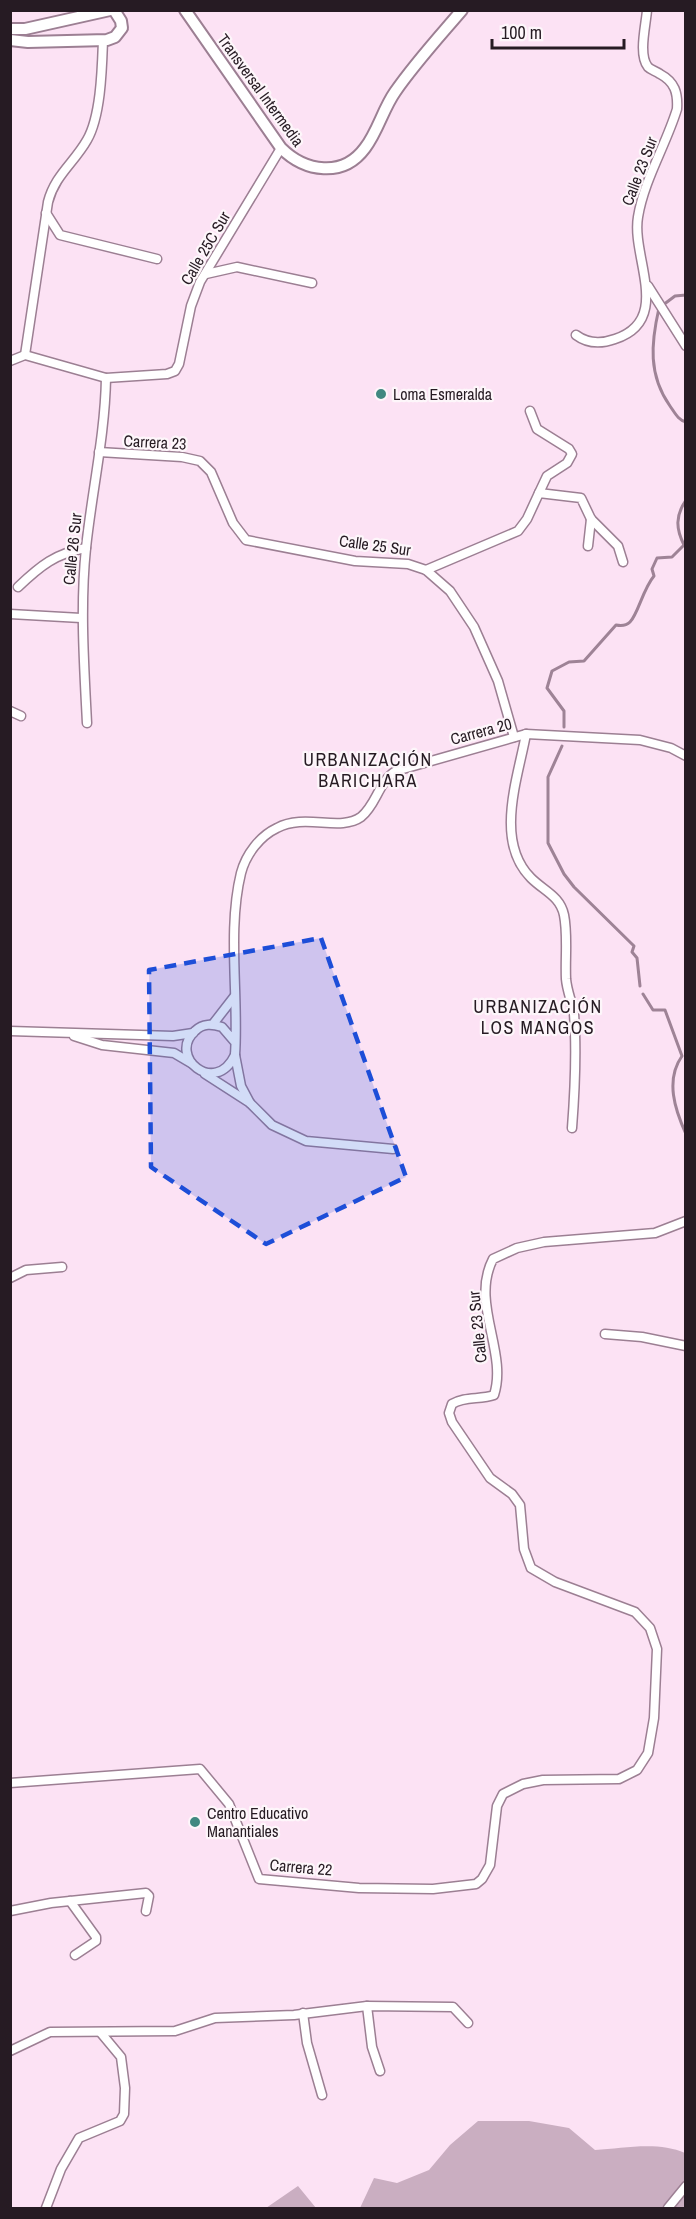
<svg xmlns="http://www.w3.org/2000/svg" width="696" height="2219" font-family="'Archivo Narrow',sans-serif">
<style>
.forest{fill:#caaec1}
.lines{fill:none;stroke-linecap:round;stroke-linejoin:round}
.stream{stroke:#9e8396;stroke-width:3}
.minor-casing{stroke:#9c7f93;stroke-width:11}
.tertiary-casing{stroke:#9c7f93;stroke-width:14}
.minor{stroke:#fff;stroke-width:8}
.tertiary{stroke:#fff;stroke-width:10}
.marked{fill:#1d4ed8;fill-opacity:0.2;stroke:#1d4ed8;stroke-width:4.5;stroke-dasharray:12 8;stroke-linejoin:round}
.poi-dot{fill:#418881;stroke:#fdf6fa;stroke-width:2}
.labels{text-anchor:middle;stroke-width:4.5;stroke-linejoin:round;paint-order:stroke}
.street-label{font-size:16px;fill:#261b23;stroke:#fdf6fa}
.poi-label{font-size:16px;fill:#261b23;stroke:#fdf6fa;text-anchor:start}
.neighbourhood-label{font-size:18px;letter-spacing:1.5px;fill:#261b23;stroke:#fdf6fa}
</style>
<rect width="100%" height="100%" fill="#fce2f4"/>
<g class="forest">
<path d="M478,2121H529L569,2128L595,2150C624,2148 659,2141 685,2153V2208H360L374,2178L397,2183L429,2170L450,2145Z"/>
<polygon points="298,2186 316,2208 265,2208 266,2208"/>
</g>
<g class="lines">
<g class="stream">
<path d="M686,295L675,296L659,308C651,343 648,375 670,406C675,413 678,420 686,422"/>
<path d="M564,727V711L547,688L552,671L569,662L584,661L616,625C621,626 626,626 630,622C638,614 643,589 654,576L652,569L657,558L672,557L684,545C676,529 675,516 686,500"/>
<polyline points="562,746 548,777 548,843 564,874 574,887 634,946 632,952 637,958 640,986"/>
<path d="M643,994L653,1010H665L682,1056C665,1080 675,1110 686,1134"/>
</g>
<g class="minor-casing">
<g id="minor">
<polyline points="46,213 60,235 157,259"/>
<polyline points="206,274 237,267 312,283"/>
<polyline points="648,286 686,346"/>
<path d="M576,335C588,344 601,344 615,339C673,320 631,257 638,217C644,180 666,145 677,109C678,93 675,82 660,74C656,71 651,70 648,67C638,55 646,25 647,10"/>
<path d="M25,355L48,202C55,175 74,163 87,140C101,116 102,68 103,40"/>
<polyline points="10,361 25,355 106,378 167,374 175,371 179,364 191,306 200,282 281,148"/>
<polyline points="530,411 537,429 569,449 572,454 567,463 547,476 539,493"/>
<polyline points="99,452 182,457 200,461 211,472 233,523 246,540 355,561 408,564 426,570 450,591 474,627 498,681 514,737"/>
<polyline points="588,546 591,519"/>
<polyline points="426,570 518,531 527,519 539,493 581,498 591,519 618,546 623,562"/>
<path d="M18,587C40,566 56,553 86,548"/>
<polyline points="10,614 81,618"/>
<polyline points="10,711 21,716"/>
<path d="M87,723C84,664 80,606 86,548C92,491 105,435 106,378"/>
<path d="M526,734C518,778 494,841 531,878C544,891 560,896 564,915C568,935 565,958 566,979C567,991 572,1002 574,1014C577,1053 575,1089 572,1128"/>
<polyline points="213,1024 234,997"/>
<polyline points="10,1031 173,1036 193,1033"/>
<polyline points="74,1036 102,1045 174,1053 191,1063"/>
<path d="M234,1041L222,1027C212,1024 203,1023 195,1031C167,1056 215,1097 235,1055C239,997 227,930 241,873C246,854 260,836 277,828C305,813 340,832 361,817C377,804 378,782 396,771L526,734L640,740L671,748L686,756"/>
<polyline points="235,1055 241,1086 250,1103"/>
<polyline points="205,1074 250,1103 272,1125 306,1141 393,1149"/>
<polyline points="10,1278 26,1270 62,1267"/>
<polyline points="605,1334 642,1337 686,1346"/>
<path d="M10,1783L200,1769L229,1804L259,1879L359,1888L433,1889L476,1884L482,1879L490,1865L497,1806L503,1794L523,1784L543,1780L619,1779L637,1770L648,1753L654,1718L657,1649L650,1628L635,1612L555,1582L531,1568L524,1549L520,1505L512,1494L490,1478L452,1422L449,1413L452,1404C465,1396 480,1400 494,1395C508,1352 470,1303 493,1259L517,1248L544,1242L655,1233L686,1221"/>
<polyline points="70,1901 96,1937 96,1941 75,1955"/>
<polyline points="10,1911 51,1903 146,1893 149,1896 146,1911"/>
<polyline points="367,2006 372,2047 380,2071"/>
<polyline points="303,2013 307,2043 322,2095"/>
<polyline points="10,2051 50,2032 175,2031 215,2018 294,2015 367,2006 453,2007 468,2023"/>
<polyline points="46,2208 61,2169 79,2138 120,2121 124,2114 125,2088 121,2057 101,2033"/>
<polyline points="668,2208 686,2186"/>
</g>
</g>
<g class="tertiary-casing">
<g id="tertiary">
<path d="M185,10L281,148C305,172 343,178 365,148C378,131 383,109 395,92C415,63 439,37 462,10"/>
<polyline points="10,29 25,29 110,10"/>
<polyline points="10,40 28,42 107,40 115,37 122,28 121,21 114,10"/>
</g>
</g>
<use href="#minor" class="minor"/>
<use href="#tertiary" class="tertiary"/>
</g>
<path class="marked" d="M321,938L406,1177L266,1244L151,1167L149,970Z"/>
<g class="poi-dot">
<circle cx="381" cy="394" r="6"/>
<circle cx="195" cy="1822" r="6"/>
</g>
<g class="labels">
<g class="street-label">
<text transform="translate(261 90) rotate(54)" y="6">Transversal Intermedia</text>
<text transform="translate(639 171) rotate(-69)" y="6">Calle 23 Sur</text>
<text transform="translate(205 248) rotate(-60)" y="6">Calle 25C Sur</text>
<text transform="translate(155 442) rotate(3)" y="6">Carrera 23</text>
<text transform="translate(375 545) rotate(8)" y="6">Calle 25 Sur</text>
<text transform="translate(72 549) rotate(-84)" y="6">Calle 26 Sur</text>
<text transform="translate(481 731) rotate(-15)" y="6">Carrera 20</text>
<text transform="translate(477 1327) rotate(-96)" y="6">Calle 23 Sur</text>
<text transform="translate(301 1867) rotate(5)" y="6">Carrera 22</text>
</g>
<g class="poi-label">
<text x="393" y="400">Loma Esmeralda</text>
<text x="207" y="1819">Centro Educativo<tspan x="207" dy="18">Manantiales</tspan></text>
</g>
<g class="neighbourhood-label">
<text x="368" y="766">URBANIZACIÓN<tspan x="368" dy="21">BARICHARA</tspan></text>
<text x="538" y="1013">URBANIZACIÓN<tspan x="538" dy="21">LOS MANGOS</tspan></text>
</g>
</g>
<rect width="696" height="2219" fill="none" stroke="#261b23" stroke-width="24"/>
<path d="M492 39v9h132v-9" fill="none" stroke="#261b23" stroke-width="3"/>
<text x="501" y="39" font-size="18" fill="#261b23" stroke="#fdf6fa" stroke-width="4.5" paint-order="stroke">100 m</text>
</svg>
